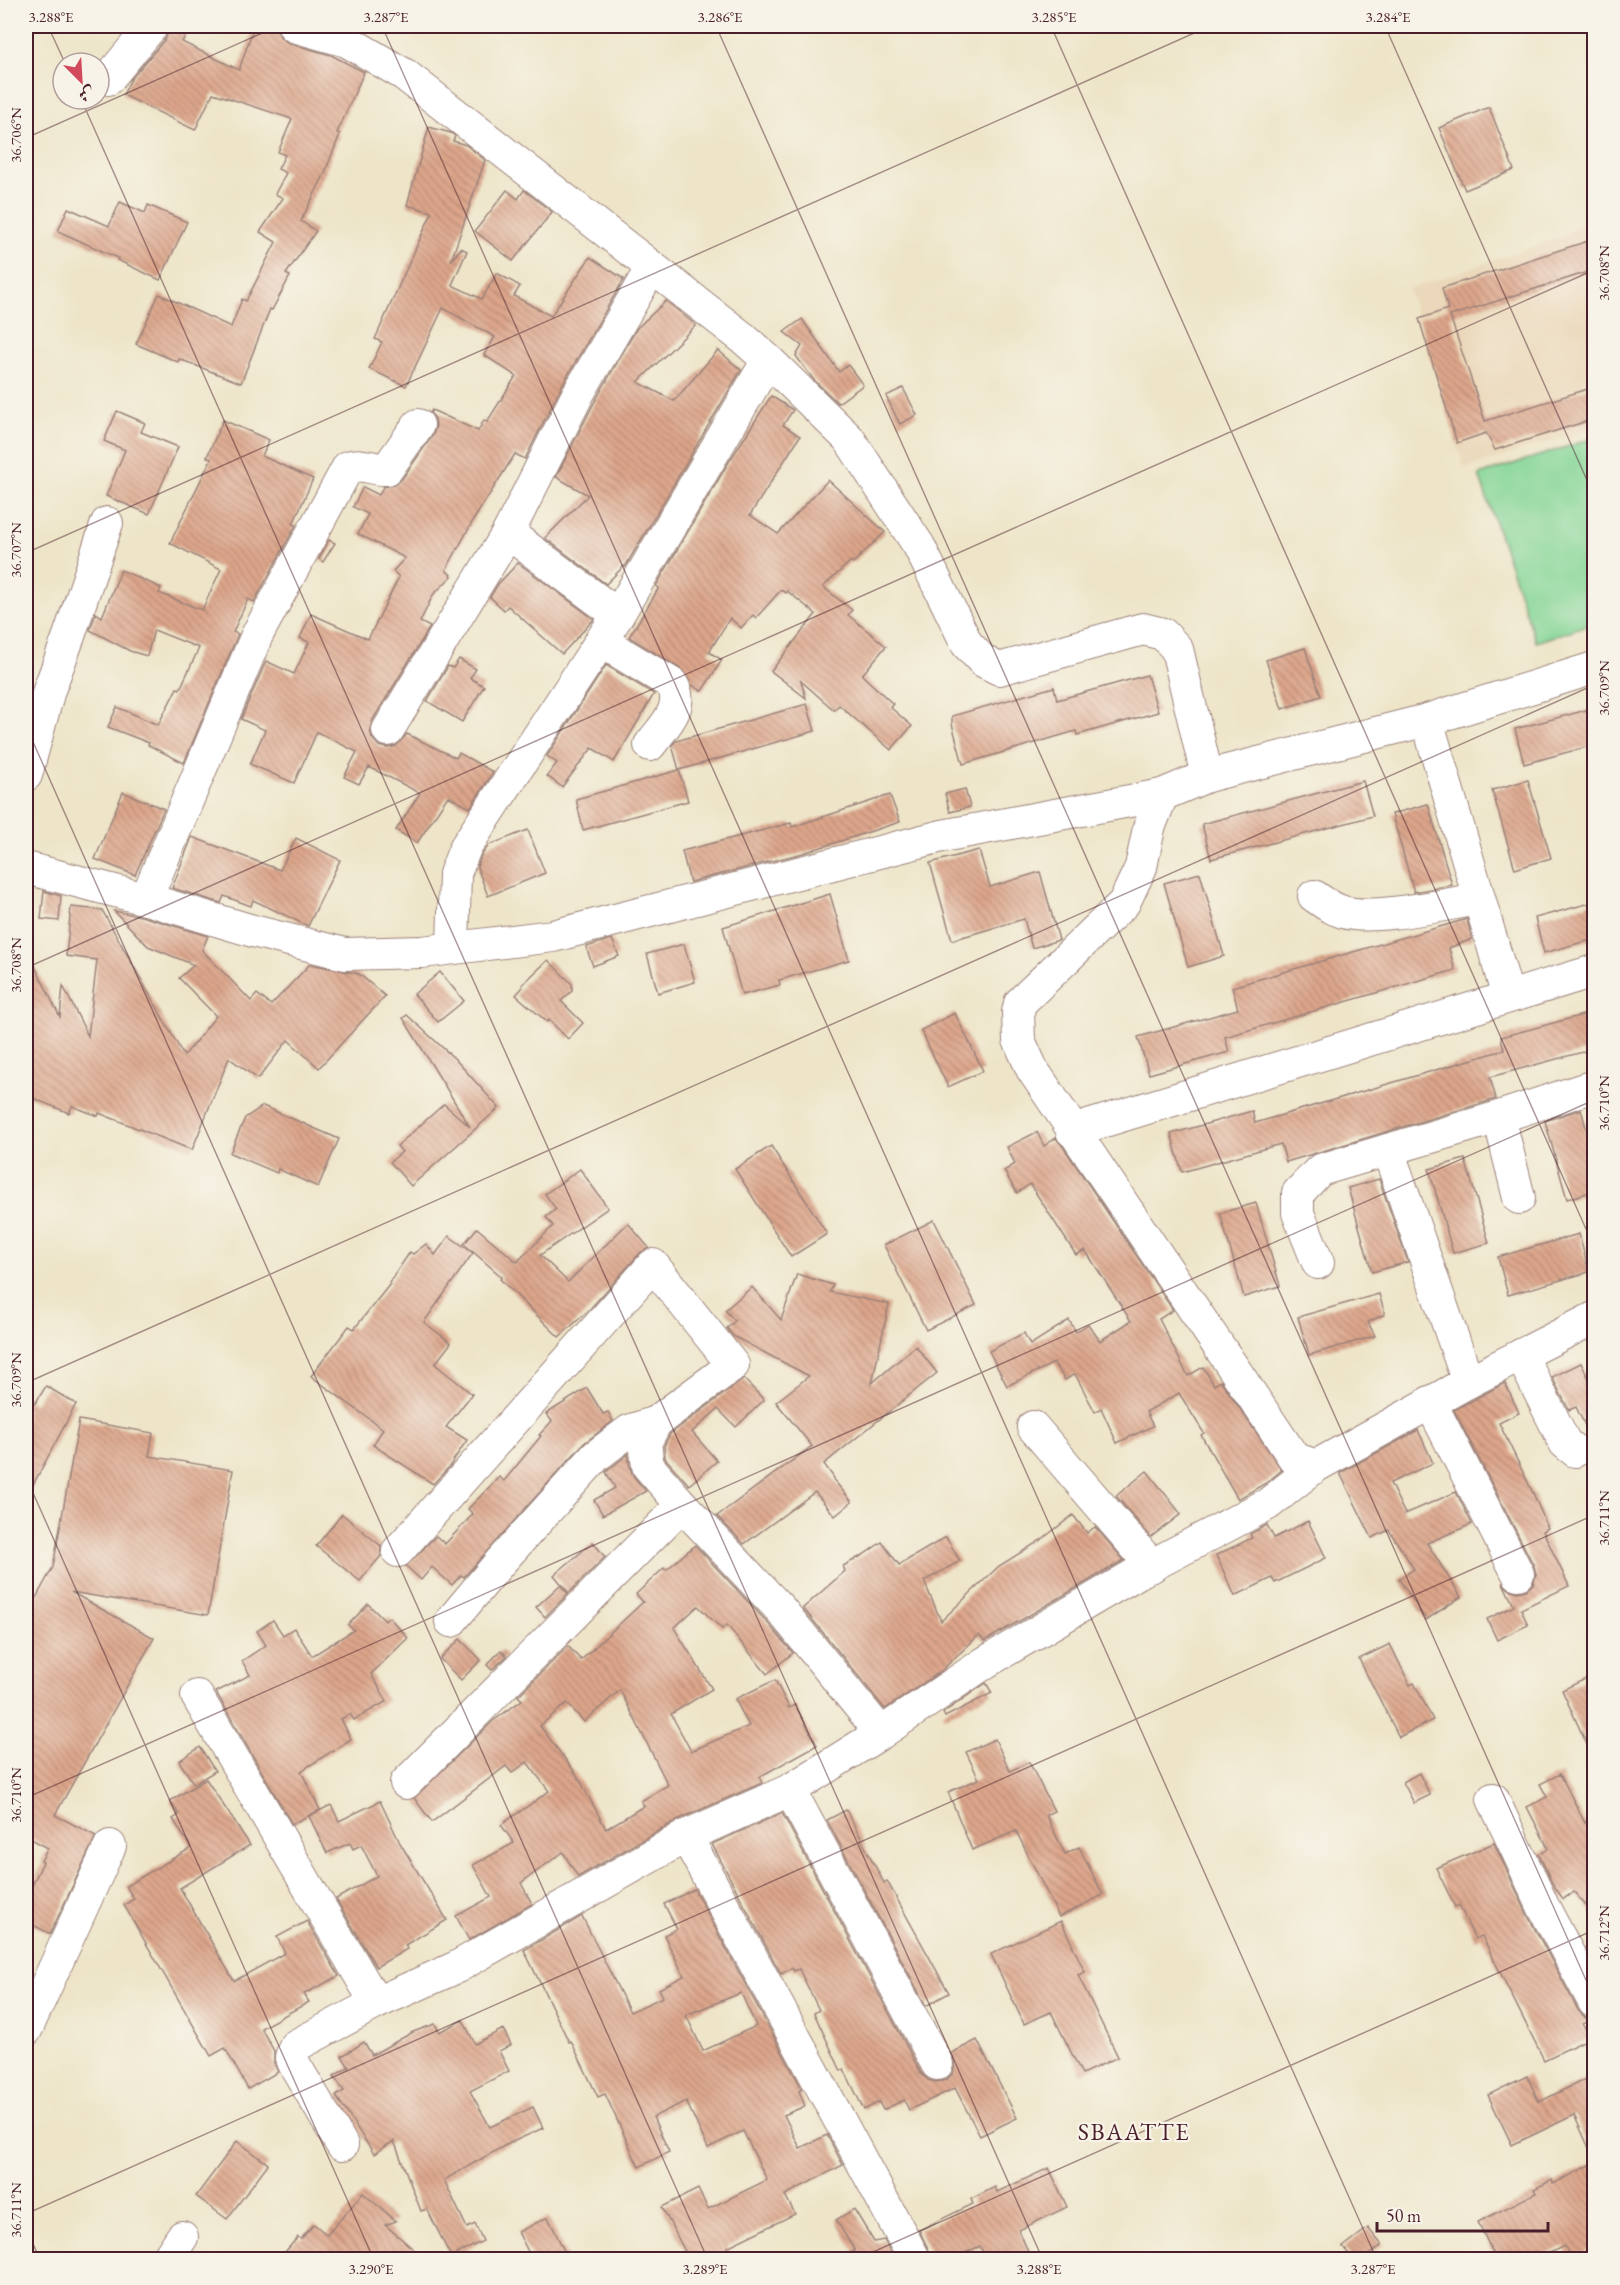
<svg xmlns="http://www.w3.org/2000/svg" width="1620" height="2285" font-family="'EB Garamond',Amiri,serif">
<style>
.built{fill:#ebd8ba}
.garden{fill:#85d697;stroke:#687a61;stroke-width:1.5}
.building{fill:url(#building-back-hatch);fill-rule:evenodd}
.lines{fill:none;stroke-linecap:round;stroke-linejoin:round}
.minor-casing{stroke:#9c827a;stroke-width:34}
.minor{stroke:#fff;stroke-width:32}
.ticks{fill:none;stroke:#4a1f2b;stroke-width:1.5;stroke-opacity:0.45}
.labels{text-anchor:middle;stroke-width:4.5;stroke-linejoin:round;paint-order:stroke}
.quarter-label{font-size:24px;letter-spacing:1.5px;fill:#4a1f2b;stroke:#f7f3e8}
.neatline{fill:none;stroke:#4a1f2b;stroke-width:2}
.ticks-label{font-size:15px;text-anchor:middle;fill:#4a1f2b}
</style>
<defs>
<pattern id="building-back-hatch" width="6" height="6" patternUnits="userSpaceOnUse" patternTransform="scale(1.5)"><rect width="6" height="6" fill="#dda68b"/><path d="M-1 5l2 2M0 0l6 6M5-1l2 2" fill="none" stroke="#b58772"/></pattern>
</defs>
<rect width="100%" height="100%" fill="#f7f3e8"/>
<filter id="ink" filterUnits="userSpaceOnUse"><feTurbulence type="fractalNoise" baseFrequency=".0167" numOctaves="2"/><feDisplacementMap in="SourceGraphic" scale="12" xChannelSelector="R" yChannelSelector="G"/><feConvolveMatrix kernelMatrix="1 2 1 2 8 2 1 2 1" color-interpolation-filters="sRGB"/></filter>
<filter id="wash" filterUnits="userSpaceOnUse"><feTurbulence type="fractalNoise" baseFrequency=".008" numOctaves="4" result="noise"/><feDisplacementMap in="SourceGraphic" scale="24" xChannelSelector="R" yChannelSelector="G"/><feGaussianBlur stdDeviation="1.35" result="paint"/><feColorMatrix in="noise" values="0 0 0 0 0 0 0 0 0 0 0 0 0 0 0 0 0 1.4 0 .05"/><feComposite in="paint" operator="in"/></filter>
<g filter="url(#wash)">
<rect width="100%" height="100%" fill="#eee5c9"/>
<polygon class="built" points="1594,217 1594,428 1464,469 1408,289 1562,237"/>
<polygon class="garden" points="1594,438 1594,623 1536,642 1479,475"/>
<g id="blocks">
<g class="building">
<polygon points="169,26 191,26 182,42 239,70 254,26 268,26 276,28 281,38 289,43 331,55 364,72 337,133 340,134 324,175 301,221 316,231 286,274 290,276 272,310 270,309 241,383 179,359 178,362 136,344 159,294 231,327 242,299 246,301 276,242 260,232 283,198 275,194 286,173 278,169 285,155 278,152 292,119 213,93 195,130 123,95 131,79 166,38"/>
<polygon points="1489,107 1514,170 1465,190 1439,128"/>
<polygon points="429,127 451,133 455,136 453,141 466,145 485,160 451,261 461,248 467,251 452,285 482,299 497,273 520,286 514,296 551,316 590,257 624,279 562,385 525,459 515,454 474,519 446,570 452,576 433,595 420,622 430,627 372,721 370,730 372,738 379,746 388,748 396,746 407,734 456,758 459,753 493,772 470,808 448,796 417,843 396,830 420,793 369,767 359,784 344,777 357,752 317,732 294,783 250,764 265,730 241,719 266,661 294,674 309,642 300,638 311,614 368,639 399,577 393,571 405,558 358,534 368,514 353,507 363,487 379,495 383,487 395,485 402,479 433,435 436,426 435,418 430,413 432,410 478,431 484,420 487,422 516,376 484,355 495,337 443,308 406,386 369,369 382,342 375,339 432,212 407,205"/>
<polygon points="507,190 518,199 524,190 552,212 513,261 475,231"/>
<polygon points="120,202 145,213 148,205 187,222 160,280 117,260 118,258 58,231 68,208 109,226"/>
<polygon points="1594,239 1594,270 1450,316 1485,421 1594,387 1594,419 1495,450 1486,433 1457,443 1419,319 1448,309 1442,288"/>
<polygon points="666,301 696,325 638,382 674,401 718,350 741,370 625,567 624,566 606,584 545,538 588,495 556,477 594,403 637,328"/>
<polygon points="802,319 839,372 848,365 863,385 838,403 813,379 796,356 802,346 784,332"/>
<polygon points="903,388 917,415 900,424 886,396"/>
<polygon points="771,396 793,410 783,425 800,436 750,515 778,534 828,480 885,532 853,563 851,561 823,587 852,610 848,615 886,646 862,675 893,704 890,707 912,726 891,750 839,705 834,710 801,681 806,698 771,671 816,614 787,591 786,593 781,590 756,618 753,615 741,628 730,618 709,652 722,660 702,691 692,685 681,669 629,637 659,588 656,586 727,465"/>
<polygon points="117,411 145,423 141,432 178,447 149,514 106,496 125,450 104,441"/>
<polygon points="223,420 269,440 262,456 313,479 293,524 296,525 254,602 248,599 233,632 238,634 184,763 148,745 149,743 108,727 117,707 158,725 177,688 180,689 199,648 154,630 147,656 130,651 90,630 96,613 102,617 121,570 161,588 159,593 202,610 221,569 170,543 211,459 207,457"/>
<polygon points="329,540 335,543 323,562 319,559"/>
<polygon points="518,563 594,619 562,654 508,606 504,610 490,597 498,584"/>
<polygon points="1305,648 1321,696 1282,709 1266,660"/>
<polygon points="459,659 476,669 470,678 484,686 462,722 427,701 448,666 453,668"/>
<polygon points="606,665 654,694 614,762 592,748 562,787 547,776 557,763 547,756"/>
<polygon points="1147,675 1158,712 1077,735 1076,731 963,764 952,724 952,716 1054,687 1057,700"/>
<polygon points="807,704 815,731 679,770 672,745 676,741"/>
<polygon points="1594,708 1594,745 1524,764 1515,729"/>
<polygon points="679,770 688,801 583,830 576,799"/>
<polygon points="1528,780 1551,858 1515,869 1492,790"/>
<polygon points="1363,781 1373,816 1211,859 1202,824"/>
<polygon points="965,789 970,807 950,812 945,794"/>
<polygon points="123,792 164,809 135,875 95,859"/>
<polygon points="890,795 900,822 803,853 690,882 682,851 791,823 792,827"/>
<polygon points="1428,804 1452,885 1414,892 1392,814"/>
<polygon points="528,830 545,873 488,896 477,867 481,856 489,845"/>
<polygon points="192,837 280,870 296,838 340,860 308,926 253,900 251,906 224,896 221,903 172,888"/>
<polygon points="979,850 990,887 1040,872 1059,940 1032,948 1024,919 952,940 930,863"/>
<polygon points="1200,873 1224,956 1188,967 1164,883"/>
<polygon points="44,891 61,896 59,921 41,919"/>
<polygon points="830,894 849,960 779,980 780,985 742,995 723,927"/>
<polygon points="1594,902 1594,939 1544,953 1535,918"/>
<polygon points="71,907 102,910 184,1056 216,1016 179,978 194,965 148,946 114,911 141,916 208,936 202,950 251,1001 257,994 271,1005 310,964 359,974 385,996 319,1068 288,1040 258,1079 229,1058 192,1150 99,1113 98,1116 72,1106 69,1113 30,1097 26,1091 26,948 60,1017 63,986 88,1036 97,960 66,956"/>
<polygon points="1467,919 1472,939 1449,948 1455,970 1225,1037 1229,1052 1149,1074 1138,1037 1238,1009 1232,987"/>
<polygon points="612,939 619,956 593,966 586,947"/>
<polygon points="684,944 695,982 658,993 647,954"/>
<polygon points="548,960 572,984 572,991 561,1001 583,1023 568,1039 549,1020 547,1022 516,995 523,987 522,985"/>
<polygon points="440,972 464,1001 438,1022 414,994"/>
<polygon points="1594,1012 1594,1049 1490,1077 1496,1099 1286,1162 1281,1144 1182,1172 1171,1134 1252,1111 1255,1123 1504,1050 1501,1037"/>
<polygon points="955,1013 983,1071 948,1087 921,1030"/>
<polygon points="407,1015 455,1059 499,1108 411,1186 390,1162 402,1152 397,1146 444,1104 470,1127 403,1018"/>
<polygon points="263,1106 339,1139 318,1187 278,1169 277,1173 230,1153 245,1118"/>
<polygon points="1581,1109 1594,1157 1594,1191 1567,1199 1545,1121"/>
<polygon points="1037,1132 1044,1146 1056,1138 1062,1145 1173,1310 1159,1319 1188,1376 1203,1367 1214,1385 1221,1381 1282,1470 1266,1483 1238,1499 1201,1435 1204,1433 1179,1393 1146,1412 1153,1426 1117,1443 1101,1408 1095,1412 1075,1374 1065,1380 1054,1363 1007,1386 989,1351 1024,1333 1030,1345 1069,1320 1076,1332 1088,1324 1100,1341 1131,1321 1085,1250 1076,1255 1030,1184 1017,1193 1004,1171 1015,1164 1007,1147"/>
<polygon points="771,1146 827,1234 791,1257 735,1169"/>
<polygon points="1465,1159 1489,1243 1453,1253 1429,1169"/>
<polygon points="580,1169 608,1208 540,1255 568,1282 628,1223 649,1248 640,1253 589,1310 559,1337 500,1279 502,1277 464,1244 477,1228 517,1262 553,1226 546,1217 556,1209 545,1194"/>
<polygon points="1379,1179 1408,1262 1372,1272 1348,1188"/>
<polygon points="1256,1203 1280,1286 1244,1297 1220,1213"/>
<polygon points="934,1220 976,1305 926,1330 884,1245"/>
<polygon points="1579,1234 1589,1272 1508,1295 1498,1257"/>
<polygon points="449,1236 473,1253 424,1322 451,1343 435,1364 472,1394 446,1427 467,1440 449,1467 433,1484 373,1445 383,1429 311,1376 349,1326 354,1329 390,1284 389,1283 410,1252 413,1254 426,1244 435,1255"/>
<polygon points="797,1274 833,1285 830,1292 889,1304 872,1383 916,1346 937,1373 824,1464 834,1478 833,1479 852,1502 835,1516 815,1492 744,1544 717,1516 812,1446 776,1402 809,1376 733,1336 727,1328 735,1321 725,1310 752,1287 781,1320"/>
<polygon points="1379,1294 1385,1314 1368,1322 1375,1336 1309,1355 1298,1317"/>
<polygon points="1581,1363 1594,1389 1594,1444 1576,1407 1569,1410 1552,1377"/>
<polygon points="744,1379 764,1400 736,1427 718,1409 692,1432 717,1461 689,1485 665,1458 664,1446 670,1434"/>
<polygon points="1505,1383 1519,1413 1499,1423 1533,1493 1548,1528 1543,1531 1569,1586 1521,1609 1528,1625 1497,1640 1487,1619 1514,1606 1503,1583 1509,1589 1517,1592 1526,1590 1533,1584 1536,1574 1534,1566 1454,1410"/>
<polygon points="46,1386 76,1404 26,1498 26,1399 35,1404"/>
<polygon points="587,1388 603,1414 608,1412 613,1421 583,1444 464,1577 461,1575 452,1585 432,1567 421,1580 406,1566 436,1536 445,1544 473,1514 468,1509 499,1477 504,1481 541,1436 539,1435 552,1421 546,1414"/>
<polygon points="79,1420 153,1433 149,1456 233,1470 208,1615 71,1592 154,1638 55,1815 96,1836 50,1934 26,1921 26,1898 43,1862 41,1861 48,1848 26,1836 26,1616 53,1567"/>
<polygon points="1418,1430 1433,1463 1390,1483 1405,1514 1456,1492 1472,1524 1427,1543 1461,1597 1426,1620 1399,1579 1414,1569 1389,1530 1372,1538 1340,1473"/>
<polygon points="628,1454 630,1468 634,1477 646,1491 603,1515 594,1500 615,1488 606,1472"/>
<polygon points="1147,1471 1181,1514 1151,1537 1116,1496"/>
<polygon points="342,1514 381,1546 381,1556 360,1581 316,1546"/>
<polygon points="1073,1515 1087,1533 1095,1527 1124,1560 985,1641 979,1635 941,1671 885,1709 803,1608 845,1571 843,1566 863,1555 882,1542 899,1565 946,1537 960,1561 924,1581 941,1621 999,1566 1041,1540"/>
<polygon points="1308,1521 1326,1558 1275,1583 1272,1578 1235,1596 1216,1555 1252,1538 1250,1534 1267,1525 1274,1538"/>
<polygon points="593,1542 605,1557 569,1593 554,1575"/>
<path d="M695,1545L767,1622L793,1653L767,1674L727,1625L722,1629L698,1606L674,1628L712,1689L671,1714L691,1751L749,1726L735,1699L775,1680L789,1708L795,1705L817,1745L759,1777L762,1783L677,1820L578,1877L563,1852L521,1883L532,1904L469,1940L456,1916L491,1897L473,1865L514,1843L501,1825L549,1791L527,1762L512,1773L506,1766L432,1822L414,1798L493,1721L522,1700L518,1696L568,1646L581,1660L643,1602L636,1594L664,1568L666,1570ZM620,1690L668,1785L641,1801L644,1806L606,1829L577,1775L540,1726L567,1703L584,1722Z"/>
<polygon points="560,1585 568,1594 545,1617 536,1607"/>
<polygon points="368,1604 385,1621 389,1617 408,1638 371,1674 387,1701 354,1720 350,1714 341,1719 351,1739 301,1771 320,1810 292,1824 216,1692 250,1675 242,1661 266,1645 257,1631 273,1620 283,1635 294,1628 312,1656 354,1630 348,1625"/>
<polygon points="460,1639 481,1660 461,1680 440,1659"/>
<polygon points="1390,1644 1410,1685 1414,1683 1433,1720 1399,1737 1359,1659"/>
<polygon points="501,1650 507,1656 492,1670 487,1665"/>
<polygon points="1594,1675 1594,1760 1562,1690"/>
<polygon points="986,1683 992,1693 945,1717 943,1713"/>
<polygon points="995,1739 1010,1771 1029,1762 1054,1811 1046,1815 1065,1854 1079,1847 1103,1895 1059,1917 1016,1831 972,1850 948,1792 979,1779 966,1752"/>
<polygon points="200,1747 215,1771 194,1784 179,1761"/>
<polygon points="1419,1773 1430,1795 1414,1803 1403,1782"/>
<polygon points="1560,1774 1585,1823 1587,1821 1594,1833 1594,1915 1574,1892 1563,1899 1552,1883 1539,1854 1548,1848 1527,1807 1547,1797 1540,1784"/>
<polygon points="206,1779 250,1845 180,1888 234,1981 285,1953 277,1937 307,1921 339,1976 304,1994 309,2002 261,2028 274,2051 274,2063 278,2072 248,2089 225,2048 211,2056 124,1905 134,1899 126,1886 191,1848 173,1819 179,1815 170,1801"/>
<polygon points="380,1801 400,1843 447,1920 405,1945 407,1949 376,1967 336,1899 377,1876 361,1845 353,1849 350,1843 327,1853 309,1816 331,1805 339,1821"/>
<polygon points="846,1810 884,1883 887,1881 949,1993 926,2006 827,1820"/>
<polygon points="782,1813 921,2073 928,2080 936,2082 946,2080 953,2073 955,2065 952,2053 977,2040 1017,2118 980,2136 955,2088 909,2110 904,2100 883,2110 879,2102 864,2110 844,2069 841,2071 814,2013 819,2010 799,1969 794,1971 792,1968 781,1974 712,1844"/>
<polygon points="1494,1843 1528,1916 1578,2010 1584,2017 1592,2020 1583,2024 1590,2038 1544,2060 1482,1936 1475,1939 1459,1905 1455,1907 1436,1868"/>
<path d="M694,1889L802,2089L799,2091L805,2106L784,2115L800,2148L827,2135L843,2165L785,2195L795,2214L727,2247L734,2259H689L662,2207L698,2189L708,2209L767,2180L743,2131L708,2148L686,2101L653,2117L669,2152L639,2167L605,2094L598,2097L571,2041L569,2042L524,1950L582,1916L630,2012L663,1997L659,1989L684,1976L664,1935L677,1929L664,1904ZM741,1993L756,2026L703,2051L686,2015Z"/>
<polygon points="1061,1921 1085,1972 1078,1975 1118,2057 1082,2074 1051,2012 1024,2024 991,1954"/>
<polygon points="463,2020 475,2044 503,2029 511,2045 499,2051 509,2071 470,2091 490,2127 533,2107 543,2128 504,2146 444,2180 467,2228 475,2224 483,2241 451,2257 427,2209 421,2211 394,2141 374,2154 336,2096 344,2091 334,2076 349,2067 342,2056 364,2042 372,2055 413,2032 435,2024 439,2032"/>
<polygon points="1594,2075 1594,2159 1574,2115 1512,2145 1488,2095 1527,2076 1539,2102"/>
<polygon points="237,2141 268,2164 227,2219 196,2196"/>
<polygon points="1594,2163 1594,2247 1571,2259 1564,2246 1537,2259 1496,2259 1478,2222 1536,2193 1534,2189 1552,2180 1553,2184"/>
<polygon points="1049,2168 1067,2207 1019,2230 1031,2259 986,2259 980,2246 952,2259 933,2259 919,2230 973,2204 971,2199 995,2187 997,2192"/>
<polygon points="363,2193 396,2221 385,2225 425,2259 279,2259 298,2237 301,2239 314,2224 327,2235"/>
<polygon points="854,2209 874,2242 884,2240 894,2259 836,2259 855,2251 836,2220"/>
<polygon points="548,2217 568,2259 532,2259 518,2232"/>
<polygon points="1368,2228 1382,2245 1363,2259 1353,2259 1343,2247"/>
</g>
</g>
</g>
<g filter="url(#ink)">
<use href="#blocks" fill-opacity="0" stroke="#9c827a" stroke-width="1.5"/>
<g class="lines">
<g class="minor-casing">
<g id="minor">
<polyline points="294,26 347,41 405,75 743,338 768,360 849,439 919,546 967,644 983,661 999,669 1143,629 1163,634 1177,649 1207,776"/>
<polyline points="108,79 152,26"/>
<polyline points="618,615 768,360"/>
<path d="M601,641L672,684C686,707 663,727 650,745"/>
<polyline points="1427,720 1508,997"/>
<polyline points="388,730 508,533 578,394 652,267"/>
<polyline points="26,775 49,690 69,636 107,523"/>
<polyline points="1162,795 1149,828 1141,867 1124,903 1020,1003 1018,1012 1019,1040 1032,1069 1294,1458 1316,1466 1468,1382 1594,1318"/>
<polyline points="26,868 146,899 253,931 345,954 422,952 553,936 942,836 1162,795 1207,776 1427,720 1594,668"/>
<path d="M1314,896C1324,903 1332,909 1343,912C1374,921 1445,904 1479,899"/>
<path d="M146,899L257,635L348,467C361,462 374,470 387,469L418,425"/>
<polyline points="453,948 455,874 465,848 618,615 508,533"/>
<polyline points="1499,1117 1519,1198"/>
<polyline points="1072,1131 1594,971"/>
<polyline points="1388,1150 1468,1382"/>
<polyline points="1318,1263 1298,1213 1298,1193 1320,1170 1499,1117 1594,1086"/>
<polyline points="1521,1355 1565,1443 1575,1451"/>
<polyline points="1430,1402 1518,1574"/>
<polyline points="1033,1427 1152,1566"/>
<polyline points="398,1551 653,1265 733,1365 656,1422 645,1443 648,1466 682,1505 781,1610 881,1733"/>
<polyline points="451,1621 501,1561 596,1456 629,1431 656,1422"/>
<polyline points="197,1696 376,2003"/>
<polyline points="406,1783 682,1505"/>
<polyline points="790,1790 937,2064"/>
<polyline points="1493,1799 1544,1908 1594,2002"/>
<polyline points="686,1836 915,2260"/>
<polyline points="26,2030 110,1846"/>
<polyline points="342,2145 293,2062 291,2057 295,2046 376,2003 457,1967 686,1836 790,1790 881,1733 986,1662 1141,1571 1268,1504 1316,1466"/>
<polyline points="167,2260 182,2237"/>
</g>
</g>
<use href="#minor" class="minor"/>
</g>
</g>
<path class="ticks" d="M48,26L65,63M382,26L1377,2260M716,26L1594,1998M1051,26L1594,1247M1385,26L1594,496M81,99L1043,2260M26,138L278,26M26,553L1210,26M26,726L708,2260M26,968L1594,270M26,1383L1594,685M26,1477L374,2260M26,1798L1594,1100M26,2214L1594,1515M26,2227L40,2260M855,2260L1594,1930"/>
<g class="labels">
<g class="quarter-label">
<text x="1134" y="2140">SBAATTE</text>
</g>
</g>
<rect width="1620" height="2285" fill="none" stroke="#f7f3e8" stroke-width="66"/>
<g transform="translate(81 81) rotate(156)"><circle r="28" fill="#f7f3e8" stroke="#b29e9c" stroke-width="1.5"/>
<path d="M0-4.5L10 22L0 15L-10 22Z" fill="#d1495b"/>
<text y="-9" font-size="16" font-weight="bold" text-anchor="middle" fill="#4a1f2b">ش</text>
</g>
<path d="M1377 2222v9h171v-9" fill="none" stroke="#4a1f2b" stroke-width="3"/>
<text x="1386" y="2222" font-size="18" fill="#4a1f2b" stroke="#f7f3e8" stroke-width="4.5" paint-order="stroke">50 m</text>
<rect x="33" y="33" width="1554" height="2219" class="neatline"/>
<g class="ticks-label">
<text x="51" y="22">3.288°E</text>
<text x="386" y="22">3.287°E</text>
<text x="720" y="22">3.286°E</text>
<text x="1054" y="22">3.285°E</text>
<text x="1388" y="22">3.284°E</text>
<text transform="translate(16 135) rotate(-90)" y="5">36.706°N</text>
<text transform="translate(1604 273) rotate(-90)" y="5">36.708°N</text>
<text transform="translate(16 550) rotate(-90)" y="5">36.707°N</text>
<text transform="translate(1604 688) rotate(-90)" y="5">36.709°N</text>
<text transform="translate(16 965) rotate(-90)" y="5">36.708°N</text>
<text transform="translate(1604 1103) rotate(-90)" y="5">36.710°N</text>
<text transform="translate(16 1380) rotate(-90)" y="5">36.709°N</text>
<text transform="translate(1604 1518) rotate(-90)" y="5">36.711°N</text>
<text transform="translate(16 1795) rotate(-90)" y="5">36.710°N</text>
<text transform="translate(1604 1933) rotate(-90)" y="5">36.712°N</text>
<text transform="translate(16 2210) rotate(-90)" y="5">36.711°N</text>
<text x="371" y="2274">3.290°E</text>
<text x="705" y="2274">3.289°E</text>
<text x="1039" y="2274">3.288°E</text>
<text x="1373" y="2274">3.287°E</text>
</g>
</svg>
